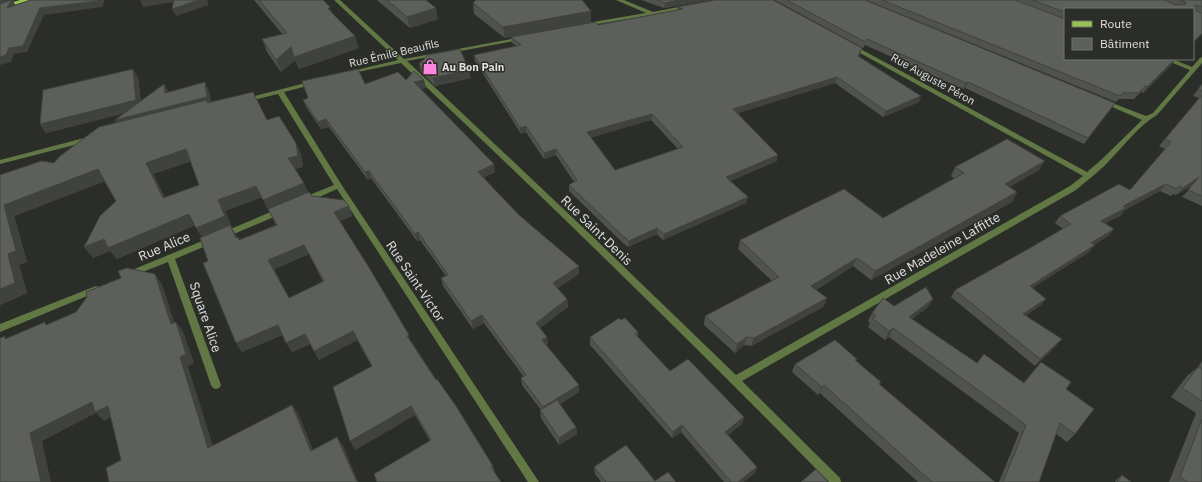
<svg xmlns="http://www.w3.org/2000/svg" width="1202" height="482" font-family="'IBM Plex Sans',sans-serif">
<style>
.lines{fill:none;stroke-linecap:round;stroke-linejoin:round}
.minor{fill:#617844;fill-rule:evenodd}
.primary{fill:#95c352;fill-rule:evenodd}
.wall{fill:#4f524d;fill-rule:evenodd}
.shaded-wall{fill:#40423f}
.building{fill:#5c5f5a;stroke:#40423f;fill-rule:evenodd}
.labels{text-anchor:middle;stroke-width:3;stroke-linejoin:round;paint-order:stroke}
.far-street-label{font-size:11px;fill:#e0e1de;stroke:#2b2d29}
.far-poi-label{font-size:11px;font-weight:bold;fill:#e0e1de;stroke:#2b2d29;text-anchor:start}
.street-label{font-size:13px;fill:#e0e1de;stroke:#2b2d29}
</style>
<rect width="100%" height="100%" fill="#2b2d29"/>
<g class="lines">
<g class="minor">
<path d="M334,0H340L404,59L522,37V39L520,40L407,61L592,236L736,375L1070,186L1083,176L851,48V46H855L1087,172L1101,160L1142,120L1103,103V101H1107L1146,116L1153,113L1190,70L1163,59H1172L1192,67L1200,58L1202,57V63L1157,115C1138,126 1124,146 1108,162C1098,173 1087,180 1076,190L742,381L840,478L841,482H829C689,339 546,200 401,63L348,74V72L398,60Z"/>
<polygon points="616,0 624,0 653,12 688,5 691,7 688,9 585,26 585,24 587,23 646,13"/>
<polygon points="313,81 316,83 315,84 284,92 341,184 539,482 528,482 337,189 308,202 302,202 301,200 302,198 334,185 278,94 245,102 242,100 243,99"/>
<polygon points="88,137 90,137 91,139 90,141 0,164 0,160"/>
<polygon points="280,208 284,211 283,213 227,237 221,237 220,235 221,233"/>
<polygon points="212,237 216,240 215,242 175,259 221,385 219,388 216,389 213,388 211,385 168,262 130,277 127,276 126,274 127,272"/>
<polygon points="96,286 99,287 100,289 99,291 0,332 0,324"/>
</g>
<polygon class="primary" points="20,0 30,0 0,10 0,6"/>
</g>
<g class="wall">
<polygon points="254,0 323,0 359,48 299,69 295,60 281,72 267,52 262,39 283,35"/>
<polygon points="377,0 426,0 438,19 410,28"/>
<polygon points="641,0 710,0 664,8"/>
<polygon points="775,0 865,0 1111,109 1084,144 965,88 963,89 865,45 863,48"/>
<polygon points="866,0 1202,0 1202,34 1193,43 1193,9 1065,9 1065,18 1175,59 1172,64 1143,93 1141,92 1134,99 1119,99 1116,102"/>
<polygon points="473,3 591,11 591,22 505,38 474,14"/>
<path d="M677,7L862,48L859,57L919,102L883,117L835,83L738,113L777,161L730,181L748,197L746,203L663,240L657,234L628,247L623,243L569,191V185L574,182L556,155L544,159L526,132L521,134L475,61L474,55L516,46L512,43L511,37L598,25L677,10ZM651,120L678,149L615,170L591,137Z"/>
<polygon points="419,64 471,78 435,86 421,72"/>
<path d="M138,77L141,101L164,84L168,92L209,91L211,102L267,120L301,154L303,167L295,169L308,192L312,196L349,206L352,216L340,221L411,341L493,466L495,473L430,441L415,415L355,450L372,367L357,340L319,360L310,344L292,352L282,335L242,352L236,343L208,261L202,237L195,225L117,259L110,251L93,258L84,247L116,201L104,181L14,216L27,262L19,265L27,293L0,305V175L54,163L117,123L115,120L124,113L46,133L40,124ZM191,161L199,185L165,198L153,174ZM262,197L276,225L239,240L237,238L231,227H232L225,211ZM309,254L323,282L289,298L274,269Z"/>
<polygon points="406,80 424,80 426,88 420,89 495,172 483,178 519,215 579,274 557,288 567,299 568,307 540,328 548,344 546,345 579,385 579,392 560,404 576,427 577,434 559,445 541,418 540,410 541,410 522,385 521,378 523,376 484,323 473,329 443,286 441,278 446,276 420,240 417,241 371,178 368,180 329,127 321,129 306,107 303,100 365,84"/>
<polygon points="1202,84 1202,206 1182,197 1193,185 1176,195 1173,194 1171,196 1160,191 1125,210 1120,216 1105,223 1114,229 1108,236 1095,244 1089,252 1032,288 1046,299 1041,305 1026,315 1056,346 1035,366 951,297 955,290 1030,248 1063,229 1055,223 1060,216 1130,190 1165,149 1159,146 1199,98 1193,96"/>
<polygon points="955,167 1039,170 1009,187 1017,192 1012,202 871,280 853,266 816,290 827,298 823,307 751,346 744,345 735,353 704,325 705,316 772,281 738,249 740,240 883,218 954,178 951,176"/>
<polygon points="933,299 928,307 912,319 977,363 1024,382 1041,362 1066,389 1075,434 1067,442 1056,434 1039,482 999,482 1019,433 889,337 885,340 868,327 870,323 868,321 872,313 894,306"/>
<polygon points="621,320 638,332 638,337 670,371 744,417 742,424 728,435 757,467 755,473 743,482 724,482 681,432 672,438 590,345 590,337"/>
<polygon points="857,359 856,361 880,385 995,482 918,482 820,393 818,395 792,372 795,364"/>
<polygon points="1202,361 1202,482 1169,482 1196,413 1171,397 1187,376 1198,367"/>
<polygon points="594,467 655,481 676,482 601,482 595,474"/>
<polygon points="1122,475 1131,482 1115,482 1117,479"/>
</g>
<g class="shaded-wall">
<polygon points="0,0 16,0 13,1 16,6 12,14 0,5"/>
<polygon points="99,0 105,0 102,7 44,15 27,52 14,54 11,62 0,65 0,57 9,48 40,8"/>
<polygon points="140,0 179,0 180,1 143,7"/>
<polygon points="199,0 207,0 209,5 176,16 172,9"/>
<polygon points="680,0 710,0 664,8 665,3"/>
<polygon points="436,8 438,19 410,28 407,17"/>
<polygon points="591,11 591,22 505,38 503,27"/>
<polygon points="1202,33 1202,34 1193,43 1193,42"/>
<polygon points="355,36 359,48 299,69 295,60 281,72 276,60 291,47"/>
<polygon points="1175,59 1172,64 1143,93 1147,87"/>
<polygon points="133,69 138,77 142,109 46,133 40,124"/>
<polygon points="469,70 471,78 435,86 433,78"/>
<polygon points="837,77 835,83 732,115 733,109"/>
<polygon points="424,80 426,88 415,90 414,82"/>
<polygon points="205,82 209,91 211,105 120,128 115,120"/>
<polygon points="968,82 965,88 963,89 966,83"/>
<polygon points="164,84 168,92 165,93"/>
<polygon points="1145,86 1141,92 1134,99 1139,93"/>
<polygon points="921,96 919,102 883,117 886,111"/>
<polygon points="1115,103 1111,109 1084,144 1088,138"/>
<polygon points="652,114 651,120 587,139 587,132"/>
<polygon points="326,119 329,127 321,129 318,122"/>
<polygon points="526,126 526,132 521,134 520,128"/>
<polygon points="296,143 301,154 303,167 293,169 288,158"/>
<polygon points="186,149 193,160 153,174 171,210 163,198 146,163"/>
<polygon points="556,149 556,155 544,159 544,153"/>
<polygon points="778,155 777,161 724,183 726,177"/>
<polygon points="1045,161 1039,170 999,193 1005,184"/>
<polygon points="494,164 495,172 479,180 478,172"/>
<polygon points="98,169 106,181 14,216 27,262 19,265 27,293 0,305 0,289 4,205"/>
<polygon points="369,171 371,178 368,180 365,172"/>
<polygon points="1199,177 1193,185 1176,195 1183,188"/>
<polygon points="304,183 309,194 269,211 263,200"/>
<polygon points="1166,184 1160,191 1125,210 1120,216 1095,228 1101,221 1123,206"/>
<polygon points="256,186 262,197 225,211 232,227 231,227 236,235 242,248 203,239 196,228 218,200"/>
<polygon points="1017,192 1012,202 871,280 875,271"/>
<polygon points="748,197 746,203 663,240 664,234"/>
<polygon points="349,206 352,216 338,222 334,212"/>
<polygon points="189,214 196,225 117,259 110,251 93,258 84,247 104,239"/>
<polygon points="657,228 657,234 628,247 629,241"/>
<polygon points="1114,229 1108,236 1086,250 1091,243"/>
<polygon points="418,232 420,240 417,241 415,234"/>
<polygon points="304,245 309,254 274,269 268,260"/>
<polygon points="1095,245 1089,252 1024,293 1030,286"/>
<polygon points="857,258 853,266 807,295 811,286"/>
<polygon points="579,266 579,274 554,291 553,283"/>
<polygon points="155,274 162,284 178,334 171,324"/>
<polygon points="827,298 823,307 751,346 754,338"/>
<polygon points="567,299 568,307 537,330 536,323"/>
<polygon points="933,299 928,307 904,325 909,317"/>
<polygon points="1046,299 1041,305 1018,321 1023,314"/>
<polygon points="482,315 484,323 473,329 471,321"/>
<polygon points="176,322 183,331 194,363 188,366 216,456 208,448 180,357"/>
<polygon points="278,325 284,334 242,352 236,343"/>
<polygon points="893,328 889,337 885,340 889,331"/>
<polygon points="353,331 357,340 319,360 314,351"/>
<polygon points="305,334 310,343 292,352 286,343"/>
<polygon points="547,337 548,344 542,348 542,340"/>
<polygon points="747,337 744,345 735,353 737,344"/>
<polygon points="1062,339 1056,346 1035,366 1040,359"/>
<polygon points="579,385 579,392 544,414 543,407"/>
<polygon points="824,385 820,393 818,395 822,387"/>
<polygon points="92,402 108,406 117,414 104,421 96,413 42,441 51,482 41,482 30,433"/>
<polygon points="292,405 298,413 317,459 311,451"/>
<polygon points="411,406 415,415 355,450 350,441"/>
<polygon points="744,417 742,424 723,438 725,432"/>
<polygon points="682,425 681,432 672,438 673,432"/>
<polygon points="576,427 577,434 559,445 559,438"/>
<polygon points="337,437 343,445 358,482 357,482"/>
<polygon points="757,467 755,473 743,482 738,482"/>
</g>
<g class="building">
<polygon points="12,0 7,8 31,0 99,0 98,1 40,8 23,46 9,48 6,55 0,57 0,4"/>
<polygon points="174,0 199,0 172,9"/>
<polygon points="259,0 323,0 330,7 328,9 355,36 294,57 291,47 276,60 262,39 287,33"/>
<polygon points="387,0 426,0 436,8 407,17"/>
<polygon points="476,0 582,0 591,11 503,27 473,3"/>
<polygon points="657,0 680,0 665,3"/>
<path d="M715,0H773L862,48L858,56L921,96L886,111L837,77L733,109L778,155L726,177L748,197L664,234L657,228L629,241L624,237L569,185L577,180L556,149L544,153L526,126L520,128L474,55L521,45L511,37L595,22L598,25L683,9L677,7ZM652,114L683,147L615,170L587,132Z"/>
<polygon points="787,0 865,0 1115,103 1088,138 968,82 966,83 867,39 865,42"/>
<polygon points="882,0 1015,0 1065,19 1065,59 1175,59 1147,87 1145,86 1139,93 1123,93 1120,96"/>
<polygon points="1032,0 1164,0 1176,5 1186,4 1185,2 1180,0 1202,0 1202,7 1197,5 1195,6 1196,11 1202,13 1202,33 1193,42 1193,9 1065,9 1065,12"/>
<polygon points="460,49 469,70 433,78 419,64 428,55"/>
<polygon points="133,69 136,100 40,124 43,90"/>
<polygon points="358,69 365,84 398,72 406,80 414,71 424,80 414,82 494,164 478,172 519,215 579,266 553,283 567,299 536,323 547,337 542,340 579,385 543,407 521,378 526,375 482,315 471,321 441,278 448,275 418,232 415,234 369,171 365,172 326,119 318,122 303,100 308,98 302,81"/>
<polygon points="205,82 207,97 115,120 164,84 165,93"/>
<polygon points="1202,84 1202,91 1198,89"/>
<path d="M253,92L267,120L279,116L296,143L298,156L288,158L304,183L263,200L256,186L218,200L225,216L196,228L189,214L108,248L104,239L84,247L100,216L116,201L98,169L4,205L16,251L8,254L15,283L0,289V175L41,161L54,163L60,156L99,127L207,100V103ZM186,149L199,185L163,198L146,163Z"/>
<polygon points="1202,95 1202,196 1188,190 1199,177 1183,188 1179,186 1177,189 1166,184 1123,206 1126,208 1101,221 1114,229 1091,243 1095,245 1030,286 1046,299 1023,314 1062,339 1040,359 955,290 1030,248 1071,224 1060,216 1119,184 1130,190 1171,142 1165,139"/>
<polygon points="1007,139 1045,161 1005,184 1017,192 875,271 857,258 811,286 827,298 754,338 747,337 737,344 705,316 779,277 740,240 844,189 883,218 964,173 955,167"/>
<path d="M309,192L312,196L344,200L349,206L334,212L370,269L409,335L407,336L436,380L437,379L456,406L493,466L491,467L501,482H377L374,474L431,440L411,406L350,441L333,387L372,366L353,331L314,351L305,334L286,343L278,325L236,343L203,263L208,261L200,238L230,225L236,238L238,237L239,240L277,225L268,209ZM304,245L324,281L289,298L268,260Z"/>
<polygon points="127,268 155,274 171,324 176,322 186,354 180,357 208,448 292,405 311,451 337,437 357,482 109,482 106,468 121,460 108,406 95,412 92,402 30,433 41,482 0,482 0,338 5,336 5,339 45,322 46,325 76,312 87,297 86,292 121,278 118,271"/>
<polygon points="926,287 933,299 909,317 977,363 984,354 1024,383 1041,362 1071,382 1066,389 1094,409 1075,434 1060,423 1039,482 1003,482 1026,425 893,328 889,331 872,318 876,316 872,313 883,298 894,306"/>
<polygon points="619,318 621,320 625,318 638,332 635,334 670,371 688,359 744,417 725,432 757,467 738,482 731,482 682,425 673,432 590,337"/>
<polygon points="835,340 857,359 855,360 881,382 879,384 995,482 932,482 824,385 822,387 795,364"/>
<polygon points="1198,367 1202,369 1202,401 1182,388"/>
<polygon points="557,400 576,427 559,438 540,410"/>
<polygon points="1202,419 1202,482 1188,482 1180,477"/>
<polygon points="626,445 655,481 668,472 676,482 606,482 594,467"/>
<polygon points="816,469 828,482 801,482"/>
<polygon points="1122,475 1131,482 1117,482"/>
</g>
<defs>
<g id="shop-bare" transform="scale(1.2)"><path d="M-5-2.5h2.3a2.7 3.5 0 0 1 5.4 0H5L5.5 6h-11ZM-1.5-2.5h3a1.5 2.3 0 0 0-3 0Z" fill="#ff85de" stroke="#2b2d29" stroke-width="2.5" paint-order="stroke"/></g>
</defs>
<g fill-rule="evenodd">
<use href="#shop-bare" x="430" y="67"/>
</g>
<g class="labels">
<g class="far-street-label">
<text transform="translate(394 53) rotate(-13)" y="4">Rue Émile Beaufils</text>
<text transform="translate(933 79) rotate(29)" y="4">Rue Auguste Péron</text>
</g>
<g class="far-poi-label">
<text x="442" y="71">Au Bon Pain</text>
</g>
<g class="street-label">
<text transform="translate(597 230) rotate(44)" y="5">Rue Saint-Denis</text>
<text transform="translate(164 246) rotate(-23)" y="5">Rue Alice</text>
<text transform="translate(942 248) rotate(-30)" y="5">Rue Madeleine Laffitte</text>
<text transform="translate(416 281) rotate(56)" y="5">Rue Saint-Victor</text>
<text transform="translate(206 317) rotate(71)" y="5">Square Alice</text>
</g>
</g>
<rect x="1064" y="8" width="130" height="52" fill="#2b2d29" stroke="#737571"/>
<rect x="1072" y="21" width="20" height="6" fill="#95c352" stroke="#737571"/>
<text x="1100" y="28" font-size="12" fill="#e0e1de">Route</text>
<rect x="1072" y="38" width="20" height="12" fill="#5c5f5a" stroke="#737571"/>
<text x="1100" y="48" font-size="12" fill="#e0e1de">Bâtiment</text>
</svg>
